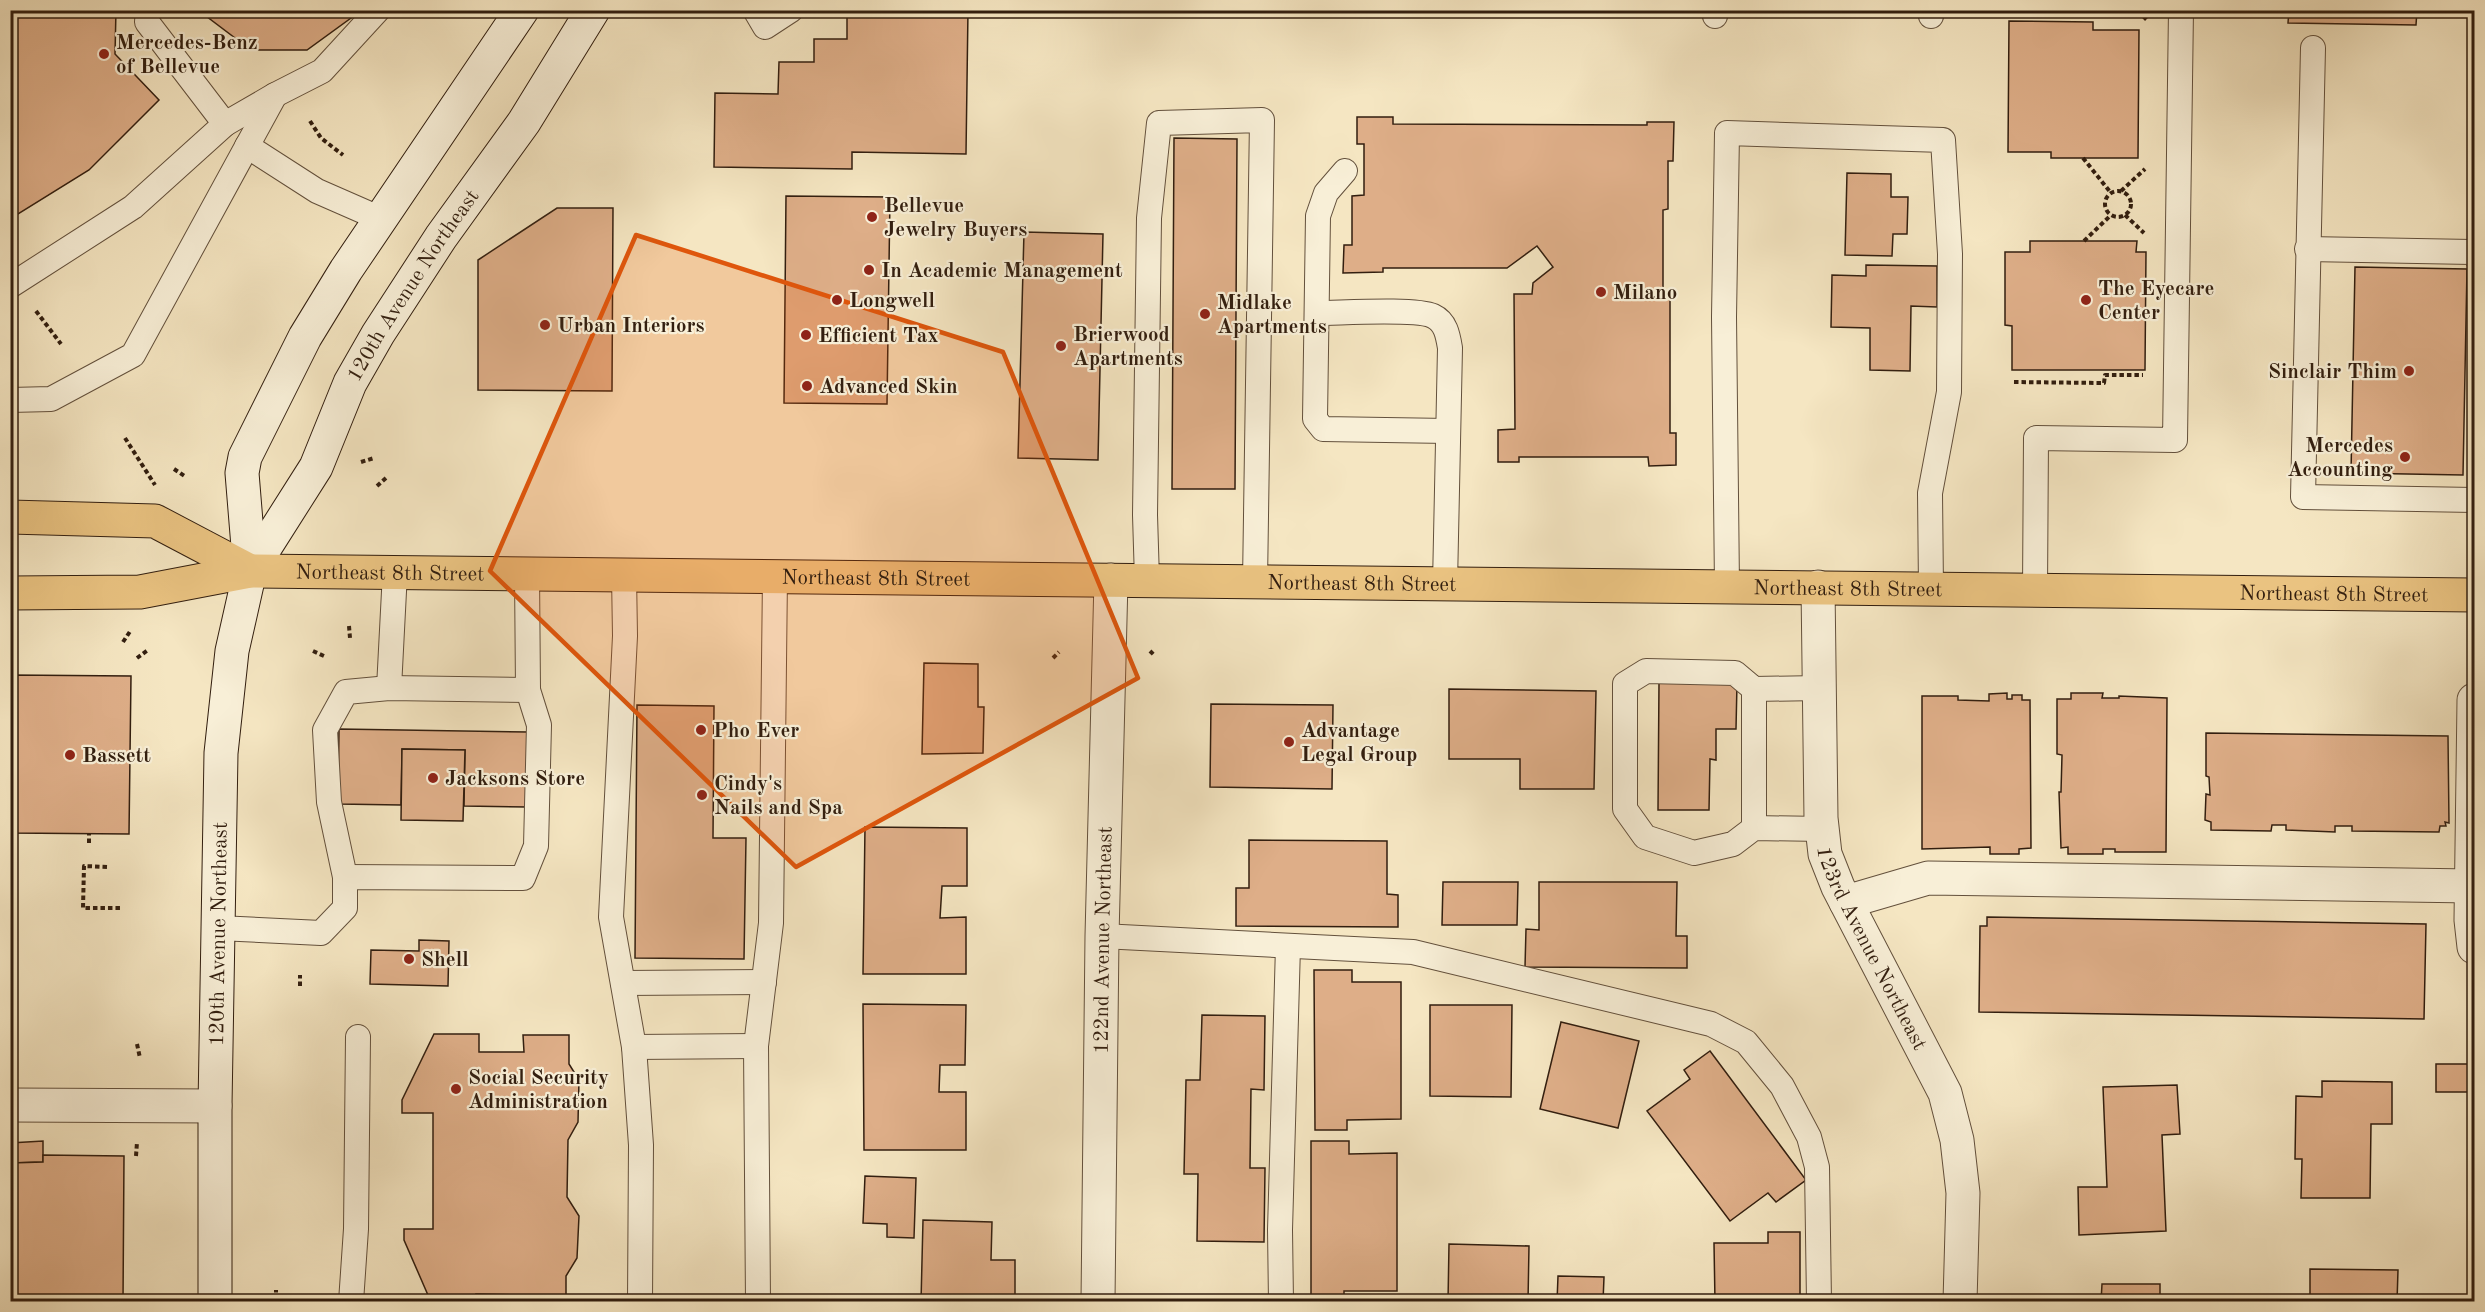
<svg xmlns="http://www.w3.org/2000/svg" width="2485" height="1312" font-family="'Old Standard TT',serif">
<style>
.building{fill:#deae88;stroke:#321e0f;stroke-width:1.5}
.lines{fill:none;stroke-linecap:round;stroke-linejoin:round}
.lane-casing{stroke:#63503c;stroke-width:26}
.street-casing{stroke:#63503c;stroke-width:35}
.secondary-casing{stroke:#321e0f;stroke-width:35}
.primary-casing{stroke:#321e0f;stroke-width:35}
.path{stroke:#321e0f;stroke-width:4;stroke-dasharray:4.5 3;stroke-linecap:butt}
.lane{stroke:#f8efd7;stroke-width:24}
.street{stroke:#f8efd7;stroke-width:33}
.secondary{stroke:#f8efd7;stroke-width:33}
.primary{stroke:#eac381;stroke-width:33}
.marked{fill:#df560c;fill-opacity:0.2;stroke:#df560c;stroke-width:4.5;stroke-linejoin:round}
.poi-dot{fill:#8f2418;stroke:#f8efd7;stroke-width:2}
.labels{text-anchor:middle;stroke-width:4.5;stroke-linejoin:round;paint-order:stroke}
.poi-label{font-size:21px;font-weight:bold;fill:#321e0f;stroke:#f8efd7;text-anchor:start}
.street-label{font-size:21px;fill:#321e0f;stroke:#f8efd7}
</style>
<rect width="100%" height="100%" fill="#f5e6c2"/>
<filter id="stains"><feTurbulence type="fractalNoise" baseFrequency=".00333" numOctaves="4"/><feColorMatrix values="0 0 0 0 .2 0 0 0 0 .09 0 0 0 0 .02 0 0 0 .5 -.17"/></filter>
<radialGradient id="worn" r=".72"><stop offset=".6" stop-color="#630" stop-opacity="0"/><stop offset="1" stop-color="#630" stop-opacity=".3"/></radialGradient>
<g class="building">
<polygon points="10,10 116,10 115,54 159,100 89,170 10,219"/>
<polygon points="198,10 362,10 307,50 251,50"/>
<polygon points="885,10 968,10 966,154 852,152 852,169 714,167 715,93 778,94 779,62 814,62 814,39 847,39 847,16 885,16"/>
<polygon points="2289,10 2417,10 2416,25 2288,23"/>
<polygon points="2009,21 2093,22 2093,30 2139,30 2138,158 2051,158 2051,152 2008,152"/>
<polygon points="1357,117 1393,117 1393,124 1647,125 1647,122 1674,122 1673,161 1668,161 1668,209 1663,210 1663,291 1670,291 1670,433 1676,433 1676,465 1649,466 1648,457 1519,457 1519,462 1498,462 1498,430 1515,429 1514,294 1532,294 1533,283 1553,267 1537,246 1507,268 1383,268 1383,272 1343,273 1344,245 1352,245 1352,196 1364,195 1364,144 1357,144"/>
<polygon points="1174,138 1237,139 1235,489 1172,489"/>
<polygon points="1847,173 1891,174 1891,197 1908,197 1907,234 1893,234 1892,256 1845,255"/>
<polygon points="786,196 890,197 887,404 784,403"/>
<polygon points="557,208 613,208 612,391 478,390 478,260"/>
<polygon points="1024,232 1103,234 1098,460 1018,458"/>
<polygon points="2030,241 2137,241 2136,252 2146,252 2145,370 2012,370 2012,326 2005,325 2005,252 2030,252"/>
<polygon points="1866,265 1937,266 1937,307 1911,306 1910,371 1870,370 1870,328 1831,327 1832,275 1866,276"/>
<polygon points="2355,267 2467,269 2463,475 2351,473"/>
<polygon points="924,663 978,664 978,707 984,707 983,753 922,754"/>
<polygon points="10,675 131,676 129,834 10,833"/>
<polygon points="1659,683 1737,683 1736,729 1716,729 1716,760 1710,759 1709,810 1658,810"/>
<polygon points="1449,689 1596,691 1594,789 1520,789 1520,759 1449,759"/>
<polygon points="2007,693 2007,699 2012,699 2012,695 2022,695 2022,700 2030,700 2031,848 2019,849 2019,854 1990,854 1990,847 1922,849 1922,696 1958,696 1958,700 1989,701 1989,694"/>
<polygon points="2071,693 2103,693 2102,698 2119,698 2119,696 2167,698 2166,852 2115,852 2115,849 2103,849 2103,854 2068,854 2068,847 2061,848 2059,792 2061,792 2062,755 2057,754 2057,699 2071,699"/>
<polygon points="1211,704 1333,705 1332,789 1210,787"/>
<polygon points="637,705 714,706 713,838 746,838 744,959 635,958"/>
<polygon points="339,729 528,732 527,807 464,806 465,750 402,749 401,805 338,804"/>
<polygon points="2206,733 2448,736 2449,823 2445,822 2446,826 2440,826 2439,832 2352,831 2352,826 2335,826 2335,832 2286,830 2286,825 2272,825 2271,831 2211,830 2211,822 2205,820 2206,794 2210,795 2209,777 2206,776"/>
<polygon points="402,749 465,750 463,821 401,820"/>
<polygon points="865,827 967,828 967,886 942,886 940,918 966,917 966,974 863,974"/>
<polygon points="1249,840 1387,841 1387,894 1398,895 1398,927 1236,926 1236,888 1249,888"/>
<polygon points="1443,882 1518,882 1517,925 1442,925"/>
<polygon points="1539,882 1677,882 1676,936 1687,936 1687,968 1525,967 1526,929 1539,930"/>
<polygon points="1987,917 2426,924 2424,1019 1979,1012 1980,926 1987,926"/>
<polygon points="419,940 449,941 448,986 370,984 371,950 419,951"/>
<polygon points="1314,970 1352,970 1352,982 1401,982 1401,1119 1347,1120 1347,1130 1315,1130"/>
<polygon points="863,1004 966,1005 965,1065 940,1065 939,1092 966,1092 966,1150 864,1150"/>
<polygon points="1430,1005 1512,1005 1511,1097 1430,1096"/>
<polygon points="1202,1015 1265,1016 1264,1090 1251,1089 1250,1168 1265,1168 1264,1242 1197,1241 1198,1174 1184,1174 1186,1080 1200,1080"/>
<polygon points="1561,1022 1639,1041 1618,1128 1540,1109"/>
<polygon points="434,1034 479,1034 479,1052 524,1052 523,1035 569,1035 569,1064 579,1080 578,1122 568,1140 567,1197 579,1216 577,1258 566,1276 566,1302 520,1302 521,1295 476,1294 476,1302 431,1302 404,1240 404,1229 433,1229 433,1113 402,1113 402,1100"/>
<polygon points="1710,1051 1806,1180 1776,1202 1768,1193 1730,1221 1647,1111 1690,1079 1684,1070"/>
<rect x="2436" y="1064" width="38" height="28"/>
<polygon points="2322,1081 2392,1082 2392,1124 2371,1124 2370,1198 2301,1198 2302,1159 2295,1159 2296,1096 2322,1097"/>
<polygon points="2177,1085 2180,1134 2162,1135 2166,1231 2079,1235 2078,1187 2107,1187 2103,1087"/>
<polygon points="43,1141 43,1162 10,1163 10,1143"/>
<polygon points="1311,1141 1349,1141 1349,1154 1397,1153 1397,1291 1344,1291 1344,1302 1311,1302"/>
<polygon points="43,1155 124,1156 123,1302 10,1302 10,1163 43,1162"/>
<polygon points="865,1176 916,1178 914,1238 887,1237 887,1224 863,1223"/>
<polygon points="923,1220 992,1222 991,1260 1015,1260 1015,1300 921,1302"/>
<polygon points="1768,1232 1800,1232 1800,1302 1715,1302 1714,1243 1768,1243"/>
<polygon points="1449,1244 1529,1246 1528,1302 1448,1302"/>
<polygon points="2310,1269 2398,1270 2397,1302 2310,1302"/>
<polygon points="1558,1276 1604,1277 1603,1302 1557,1302"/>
<polygon points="2102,1284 2160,1284 2160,1302 2101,1302"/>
</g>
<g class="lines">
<g class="lane-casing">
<g id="lane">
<polyline points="148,10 147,22 225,124 275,95 322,71 378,10"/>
<polyline points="755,10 765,27 791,10"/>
<polyline points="1715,16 1715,10"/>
<polyline points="1931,16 1931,10"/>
<polyline points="2313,48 2303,497 2474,500"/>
<polyline points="247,146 317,191 381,219"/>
<polyline points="1345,171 1326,193 1318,216 1315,419 1323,429 1448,431"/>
<polyline points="2307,249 2472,252 2474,255"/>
<polyline points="10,286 133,207 225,124"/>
<path d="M1317,313C1341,313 1415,308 1433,316C1446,322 1448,336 1450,348L1445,584"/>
<polyline points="10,400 51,399 133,355 275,95"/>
<polyline points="624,575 625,636 611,917 634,1047 641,1145 640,1302"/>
<polyline points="1147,580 1145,515 1149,218 1159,123 1262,120 1255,582"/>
<polyline points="1727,586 1724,317 1727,133 1943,140 1950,254 1949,392 1930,493 1931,588"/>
<polyline points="2035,590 2036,438 2175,440 2181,10"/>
<polyline points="389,688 395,572"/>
<polyline points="1819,688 1754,689 1735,673 1646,671 1625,684 1625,809 1645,837 1694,853 1733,844 1754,828 1822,829"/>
<polyline points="1754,828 1754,689"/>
<polyline points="345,877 329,802 325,730 346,692 389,688 528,690 527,574"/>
<polyline points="218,928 321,933 345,908 345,877 523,878 536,846 539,725 528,690"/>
<polyline points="1102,936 1413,952 1711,1024 1746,1042 1782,1086 1809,1137 1817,1167 1819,1302"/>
<polyline points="623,983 764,982"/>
<polyline points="634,1047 756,1046"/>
<polyline points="351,1302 356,1229 358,1037"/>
<polyline points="758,1302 756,1046 771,923 775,576"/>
<polyline points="1281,1302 1280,1230 1288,946"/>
</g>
</g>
<g class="street-casing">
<g id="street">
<path id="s1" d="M1818,587L1821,818L1825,854L1838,887L1945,1093L1957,1140L1963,1193L1960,1302"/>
<polyline points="2474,700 2471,920 2474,947"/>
<polyline points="1846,902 1928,878 2472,886"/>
<polyline points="10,1105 215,1106"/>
<path id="s2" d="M1098,1302L1102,936L1111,580"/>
</g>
</g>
<g class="secondary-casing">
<g id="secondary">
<path id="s3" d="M250,571L316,467L350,383L378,334L441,237L524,122L593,10"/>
<path id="s4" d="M215,1302V1106L221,753L232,651L250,571L242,473L245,457L305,337L346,270L522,10"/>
</g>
</g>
<g class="primary-casing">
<g id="primary">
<polyline points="10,517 155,521 250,571"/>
<path id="s5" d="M10,593L140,592L250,571L2474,595"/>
</g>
</g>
<g class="path">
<polyline points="2123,10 2138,11 2148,21"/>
<polyline points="310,121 321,138 343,155"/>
<polyline points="2083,158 2111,193"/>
<circle cx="2118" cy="204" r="13"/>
<polyline points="2121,191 2145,169"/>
<polyline points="2125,215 2144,233"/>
<polyline points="2084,241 2111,215"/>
<polyline points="36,311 61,344"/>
<polyline points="2014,382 2104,383 2105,375 2143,375"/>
<polyline points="125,438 155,485"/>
<polyline points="361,462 374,458"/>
<polyline points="174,469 186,477"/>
<polyline points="377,486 386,478"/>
<polyline points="349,626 350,638"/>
<polyline points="123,642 131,630"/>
<polyline points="313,651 324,656"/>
<polyline points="1150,651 1155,656"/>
<polyline points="137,658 148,650"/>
<polyline points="1053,658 1059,652"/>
<polyline points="89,843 89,834"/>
<polyline points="107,867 84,866 83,908 120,908"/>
<polyline points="300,986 300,975"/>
<polyline points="137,1044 140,1058"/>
<polyline points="136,1156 137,1142"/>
<polyline points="276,1300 276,1290"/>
</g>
<use href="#lane" class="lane"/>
<use href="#street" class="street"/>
<use href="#secondary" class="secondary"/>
<use href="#primary" class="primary"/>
</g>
<path class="marked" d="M636,235L1003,352L1138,678L796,867L490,571Z"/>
<g class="poi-dot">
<circle cx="104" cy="54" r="6"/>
<circle cx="872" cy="217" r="6"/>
<circle cx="869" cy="270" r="6"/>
<circle cx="1601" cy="292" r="6"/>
<circle cx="837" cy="300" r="6"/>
<circle cx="2086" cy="300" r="6"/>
<circle cx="1205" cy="314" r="6"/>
<circle cx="545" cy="325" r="6"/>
<circle cx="806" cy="335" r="6"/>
<circle cx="1061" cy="346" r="6"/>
<circle cx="2409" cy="371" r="6"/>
<circle cx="807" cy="386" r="6"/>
<circle cx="2405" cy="457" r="6"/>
<circle cx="701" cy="730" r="6"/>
<circle cx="1289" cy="742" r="6"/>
<circle cx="70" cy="755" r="6"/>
<circle cx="433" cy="778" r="6"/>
<circle cx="702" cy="795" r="6"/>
<circle cx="409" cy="959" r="6"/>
<circle cx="456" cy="1089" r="6"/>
</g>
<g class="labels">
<g class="poi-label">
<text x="116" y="49">Mercedes-Benz<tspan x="116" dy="24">of Bellevue</tspan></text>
<text x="884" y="212">Bellevue<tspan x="884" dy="24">Jewelry Buyers</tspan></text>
<text x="881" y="277">In Academic Management</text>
<text x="2098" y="295">The Eyecare<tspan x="2098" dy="24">Center</tspan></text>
<text x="1613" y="299">Milano</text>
<text x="849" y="307">Longwell</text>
<text x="1217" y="309">Midlake<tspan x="1217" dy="24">Apartments</tspan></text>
<text x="557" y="332">Urban Interiors</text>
<text x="1073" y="341">Brierwood<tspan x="1073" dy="24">Apartments</tspan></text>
<text x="818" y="342">Efficient Tax</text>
<text x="2397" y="378" text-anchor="end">Sinclair Thim</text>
<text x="819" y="393">Advanced Skin</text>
<text x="2393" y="452" text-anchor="end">Mercedes<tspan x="2393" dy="24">Accounting</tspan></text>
<text x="713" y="737">Pho Ever</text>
<text x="1301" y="737">Advantage<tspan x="1301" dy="24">Legal Group</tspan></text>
<text x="82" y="762">Bassett</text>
<text x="445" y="785">Jacksons Store</text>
<text x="714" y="790">Cindy's<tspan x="714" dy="24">Nails and Spa</tspan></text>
<text x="421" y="966">Shell</text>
<text x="468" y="1084">Social Security<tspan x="468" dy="24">Administration</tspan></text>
</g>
<g class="street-label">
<text dy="7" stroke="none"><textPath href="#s3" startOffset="330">120th Avenue Northeast</textPath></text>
<text dy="7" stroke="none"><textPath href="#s5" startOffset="382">Northeast 8th Street</textPath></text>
<text dy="7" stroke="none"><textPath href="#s5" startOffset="868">Northeast 8th Street</textPath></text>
<text dy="7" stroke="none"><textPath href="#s5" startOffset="1354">Northeast 8th Street</textPath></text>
<text dy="7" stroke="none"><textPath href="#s5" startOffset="1840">Northeast 8th Street</textPath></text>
<text dy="7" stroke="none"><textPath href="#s5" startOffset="2326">Northeast 8th Street</textPath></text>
<text dy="7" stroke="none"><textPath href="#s4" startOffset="368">120th Avenue Northeast</textPath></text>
<text dy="7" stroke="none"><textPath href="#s2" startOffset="362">122nd Avenue Northeast</textPath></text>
<text dy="7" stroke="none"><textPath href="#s1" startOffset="372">123rd Avenue Northeast</textPath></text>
</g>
</g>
<rect width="2485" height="1312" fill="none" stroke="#f5e6c2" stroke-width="36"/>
<rect x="12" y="12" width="2461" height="1288" fill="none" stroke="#321e0f" stroke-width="3"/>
<rect x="18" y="18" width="2449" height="1276" fill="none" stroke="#321e0f" stroke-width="1.5"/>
<rect width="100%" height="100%" filter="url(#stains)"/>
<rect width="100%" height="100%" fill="url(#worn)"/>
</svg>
